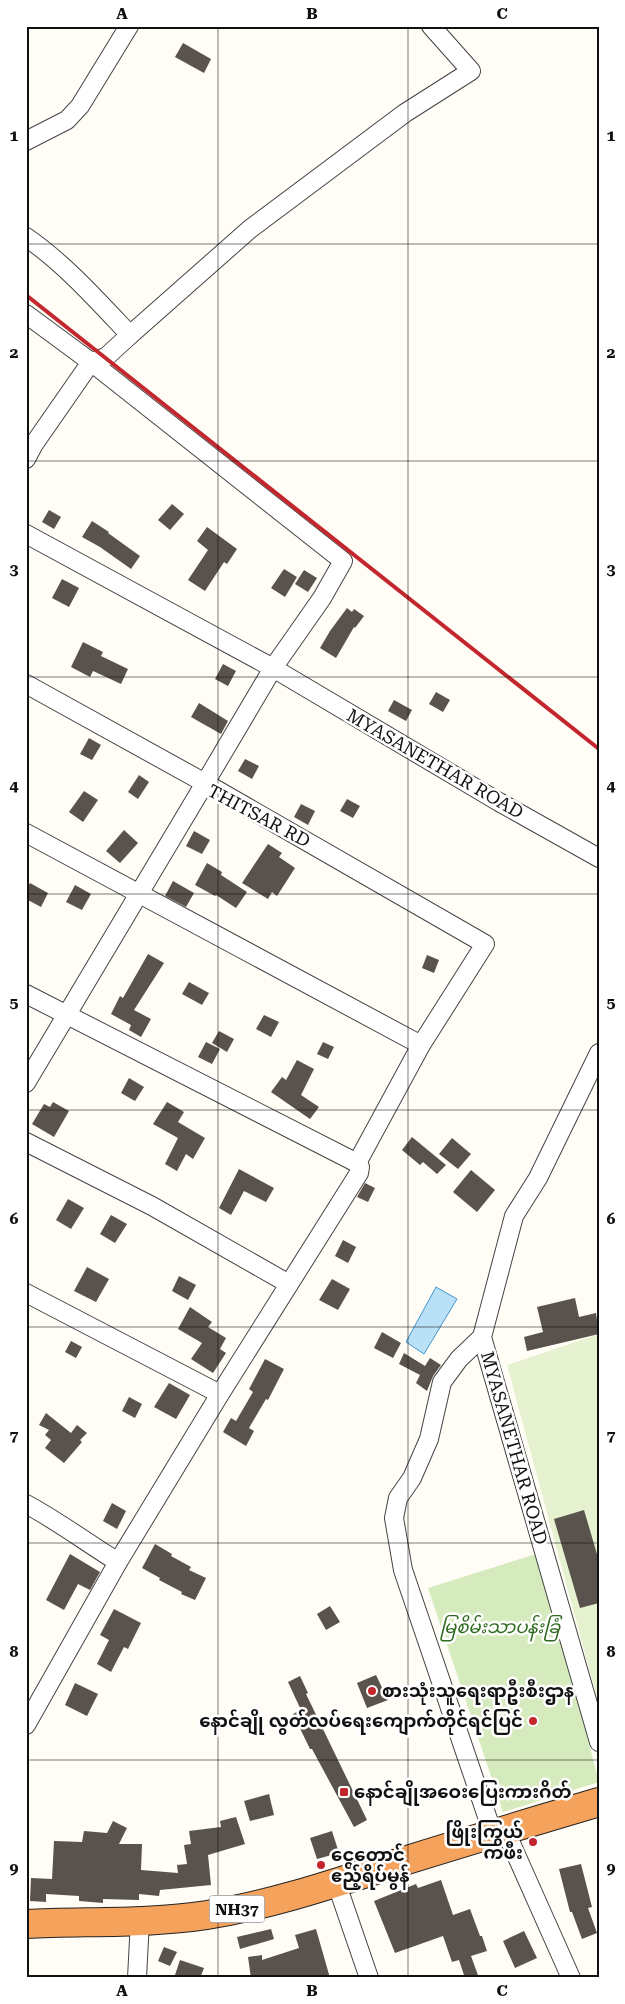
<svg xmlns="http://www.w3.org/2000/svg" width="625" height="2004" font-family="'Roboto Serif','Noto Sans Myanmar',serif">
<style>
.green{fill:#d5ebbd}
.pitch{fill:#e6f2cf}
.water{fill:#b9e0f7;stroke:#3f96cf}
.building{fill:#5a524d}
.lines{fill:none;stroke-linecap:round;stroke-linejoin:round}
.street-casing{stroke:#444;stroke-width:20}
.highway-casing{stroke:#222;stroke-width:30}
.street{stroke:#fff;stroke-width:18}
.highway{stroke:#f5a25d;stroke-width:28}
.rail{stroke:#c4262e;stroke-width:4}
.grid{fill:none;stroke:#111;stroke-width:1;stroke-opacity:0.55}
.poi-dot{fill:#c4262e;stroke:#fff;stroke-width:2}
.labels{text-anchor:middle;stroke-width:5;stroke-linejoin:round;paint-order:stroke}
.shield{fill:#fff;stroke:#585858;stroke-width:1}
.shield-label{font-size:16px;font-weight:bold;fill:#111}
.street-label{font-size:18px;fill:#111;stroke:#fff}
.park-label{font-size:18px;font-style:italic;fill:#2f6b1f;stroke:#fff}
.poi-label{font-size:18px;font-weight:bold;fill:#111;stroke:#fff;text-anchor:start}
.neatline{fill:none;stroke:#111;stroke-width:2}
.grid-label{font-size:16px;text-anchor:middle;font-weight:bold;fill:#111}
</style>
<rect width="100%" height="100%" fill="#fffdf5"/>
<polygon class="green" points="539,1553 599,1782 503,1812 428,1588"/>
<polygon class="pitch" points="599,1334 599,1705 507,1365"/>
<polygon class="water" points="436,1287 457,1299 424,1354 406,1342"/>
<g class="building">
<polygon points="183,43 211,59 204,73 175,57"/>
<polygon points="172,504 184,514 170,530 158,520"/>
<polygon points="49,510 61,517 54,529 42,522"/>
<polygon points="92,521 109,532 108,533 140,556 131,569 100,547 82,537"/>
<polygon points="207,527 237,549 227,564 224,562 205,591 188,580 208,550 197,541"/>
<polygon points="284,569 297,577 285,597 271,588"/>
<polygon points="304,570 317,578 308,592 295,584"/>
<polygon points="62,579 79,588 69,607 52,598"/>
<polygon points="347,608 352,612 354,609 364,616 355,628 354,627 336,658 320,648 330,631"/>
<polygon points="83,642 103,652 101,656 128,669 121,684 93,671 90,677 71,667"/>
<polygon points="223,664 236,671 228,686 215,679"/>
<polygon points="436,692 450,700 443,712 429,704"/>
<polygon points="394,700 412,710 406,721 388,711"/>
<polygon points="199,703 228,721 221,734 191,717"/>
<polygon points="89,738 101,745 92,760 80,754"/>
<polygon points="245,759 259,766 252,779 238,771"/>
<polygon points="139,775 149,782 138,799 128,792"/>
<polygon points="84,791 98,800 83,822 69,812"/>
<polygon points="347,799 360,806 353,818 340,811"/>
<polygon points="301,804 315,811 308,825 294,817"/>
<polygon points="124,830 138,843 120,863 106,851"/>
<polygon points="194,831 210,840 202,854 186,846"/>
<polygon points="268,844 282,853 279,857 295,868 277,896 272,892 268,899 242,883"/>
<polygon points="207,863 222,872 221,875 247,892 236,908 216,895 215,896 195,885"/>
<polygon points="173,881 194,893 186,907 165,896"/>
<polygon points="30,883 48,893 41,907 26,899 26,890"/>
<polygon points="75,885 91,894 82,910 66,902"/>
<polygon points="148,954 164,963 134,1010 151,1019 141,1037 129,1030 131,1025 111,1014 120,996 123,998"/>
<polygon points="427,955 439,960 434,973 422,968"/>
<polygon points="189,982 209,993 202,1005 182,994"/>
<polygon points="264,1015 279,1022 271,1037 256,1029"/>
<polygon points="219,1031 234,1039 227,1052 212,1043"/>
<polygon points="206,1042 220,1049 212,1064 198,1057"/>
<polygon points="323,1042 334,1047 328,1059 317,1054"/>
<polygon points="297,1060 314,1069 301,1095 319,1107 310,1119 271,1092 282,1077 286,1080"/>
<polygon points="129,1078 144,1087 135,1101 121,1093"/>
<polygon points="53,1102 69,1111 54,1137 32,1124 44,1104 50,1107"/>
<polygon points="167,1102 184,1112 178,1122 205,1138 193,1159 186,1154 177,1171 165,1164 178,1138 153,1124"/>
<polygon points="412,1137 446,1165 437,1174 423,1162 420,1165 402,1150"/>
<polygon points="452,1138 471,1154 458,1169 439,1154"/>
<polygon points="239,1169 274,1188 266,1202 244,1191 231,1215 219,1208"/>
<polygon points="471,1170 495,1190 477,1212 453,1192"/>
<polygon points="365,1183 375,1188 368,1202 357,1197"/>
<polygon points="68,1199 84,1208 71,1229 56,1220"/>
<polygon points="111,1215 127,1224 115,1243 100,1234"/>
<polygon points="343,1240 356,1247 348,1263 335,1256"/>
<polygon points="87,1267 109,1279 96,1302 74,1291"/>
<polygon points="179,1276 196,1285 188,1300 172,1291"/>
<polygon points="332,1279 350,1289 338,1310 319,1300"/>
<polygon points="575,1298 579,1317 596,1313 599,1334 527,1351 524,1337 543,1332 537,1307"/>
<polygon points="190,1307 212,1322 208,1327 226,1338 220,1349 226,1353 213,1373 191,1359 202,1343 178,1329"/>
<polygon points="382,1332 401,1343 393,1358 374,1348"/>
<polygon points="71,1341 82,1347 76,1358 65,1352"/>
<polygon points="404,1353 425,1366 430,1358 441,1365 433,1376 427,1391 416,1383 420,1375 399,1364"/>
<polygon points="265,1359 284,1369 268,1400 266,1399 249,1428 254,1431 246,1446 223,1432 231,1418 236,1421 253,1392 249,1389"/>
<polygon points="169,1383 190,1395 176,1419 154,1407"/>
<polygon points="129,1397 142,1404 135,1418 122,1411"/>
<polygon points="46,1413 71,1433 77,1425 87,1433 80,1440 82,1442 64,1463 45,1448 51,1440 45,1435 49,1430 39,1425"/>
<polygon points="112,1503 126,1511 117,1529 103,1521"/>
<polygon points="584,1510 599,1561 599,1603 580,1608 554,1519"/>
<polygon points="155,1544 172,1554 171,1556 191,1567 189,1570 206,1578 195,1600 181,1594 182,1592 159,1580 160,1578 142,1568"/>
<polygon points="70,1554 100,1572 90,1590 78,1584 64,1610 46,1600"/>
<polygon points="330,1606 340,1622 326,1630 317,1614"/>
<polygon points="114,1609 141,1623 128,1649 124,1647 111,1672 97,1664 109,1640 100,1635"/>
<polygon points="376,1675 388,1700 367,1708 357,1683"/>
<polygon points="300,1676 308,1693 306,1694 367,1820 354,1827 312,1749 310,1749 293,1714 301,1710 288,1682"/>
<polygon points="75,1683 98,1694 87,1716 65,1705"/>
<polygon points="269,1794 274,1815 250,1821 244,1801"/>
<polygon points="236,1817 245,1844 208,1855 211,1885 160,1890 159,1896 139,1894 139,1900 103,1899 103,1903 79,1901 79,1896 46,1894 46,1902 30,1901 31,1878 52,1879 54,1841 82,1842 84,1831 107,1833 113,1821 127,1828 119,1844 142,1844 141,1870 178,1873 177,1865 187,1864 184,1845 191,1844 189,1831 221,1827 220,1821"/>
<polygon points="332,1831 339,1853 317,1859 310,1838"/>
<polygon points="581,1864 592,1907 588,1908 597,1933 582,1939 572,1912 570,1912 559,1869"/>
<polygon points="441,1880 453,1915 470,1909 480,1936 482,1936 487,1951 471,1956 479,1978 465,1978 459,1960 452,1962 443,1936 395,1953 374,1901 416,1884 418,1888"/>
<polygon points="271,1929 274,1939 240,1949 237,1937"/>
<polygon points="316,1929 330,1978 269,1978 269,1976 251,1978 248,1957 262,1955 262,1960 299,1948 295,1935"/>
<polygon points="524,1931 537,1958 515,1968 503,1941"/>
<polygon points="164,1947 177,1952 170,1966 158,1961"/>
<polygon points="180,1960 204,1968 200,1978 174,1978"/>
</g>
<g class="lines">
<g class="street-casing">
<g id="street">
<polyline points="26,141 67,120 80,106 129,26"/>
<path d="M26,237C65,264 97,300 130,335L106,357L91,362L34,444L26,459"/>
<polyline points="26,314 91,362 343,561 322,598 273,668 205,783 26,684"/>
<polyline points="130,335 250,229 405,113 471,71 431,26"/>
<polyline points="26,534 273,668 499,802 599,858"/>
<polyline points="26,833 421,1045 357,1163"/>
<polyline points="26,994 357,1163 360,1167 359,1173 220,1394 118,1562 26,1725"/>
<polyline points="599,1053 538,1178 514,1216 482,1337 599,1742"/>
<polyline points="26,1083 205,783 485,944 421,1045"/>
<polyline points="26,1142 152,1206 289,1284"/>
<polyline points="26,1293 220,1394"/>
<polyline points="482,1337 459,1359 442,1382 429,1439 412,1478 398,1498 394,1518 403,1570 493,1834"/>
<path d="M26,1504C58,1521 87,1543 118,1562"/>
<polyline points="505,1830 571,1978"/>
<polyline points="336,1882 369,1978"/>
<polyline points="137,1978 140,1920"/>
</g>
</g>
<g class="highway-casing">
<path id="highway" d="M26,1924C86,1921 148,1924 207,1915C276,1904 341,1881 407,1860C471,1840 535,1821 599,1802"/>
</g>
<use href="#street" class="street"/>
<use href="#highway" class="highway"/>
<polyline class="rail" points="26,295 599,749"/>
</g>
<path class="grid" d="M218,26V1978M408,26V1978M26,244H599M26,461H599M26,677H599M26,894H599M26,1110H599M26,1327H599M26,1543H599M26,1760H599"/>
<g class="poi-dot">
<circle cx="372" cy="1691" r="5"/>
<circle cx="533" cy="1721" r="5"/>
<rect x="339" y="1787" width="10" height="10" rx="2.5"/>
<circle cx="533" cy="1842" r="5"/>
<circle cx="321" cy="1865" r="5"/>
</g>
<g class="labels">
<rect class="shield" x="209.5" y="1895.5" width="55" height="27" rx="4"/>
<g class="shield-label">
<text x="237" y="1915">NH37</text>
</g>
<g class="street-label">
<text transform="translate(435 764) rotate(30)" y="6">MYASANETHAR ROAD</text>
<text transform="translate(259 816) rotate(28)" y="6">THITSAR RD</text>
<text transform="translate(514 1448) rotate(74)" y="6">MYASANETHAR ROAD</text>
</g>
<g class="park-label">
<text x="500" y="1633">မြစိမ်းသာပန်းခြံ</text>
</g>
<g class="poi-label">
<text x="382" y="1697">စားသုံးသူရေးရာဦးစီးဌာန</text>
<text x="523" y="1727" text-anchor="end">နောင်ချို လွတ်လပ်ရေးကျောက်တိုင်ရင်ပြင်</text>
<text x="354" y="1798">နောင်ချိုအဝေးပြေးကားဂိတ်</text>
<text x="523" y="1838" text-anchor="end">ဖြိုးကြွယ်<tspan x="523" dy="21">ကဖီး</tspan></text>
<text x="331" y="1861">ငွေတောင်<tspan x="331" dy="21">ဧည့်ရိပ်မွန်</tspan></text>
</g>
</g>
<rect width="625" height="2004" fill="none" stroke="#ffffff" stroke-width="55"/>
<rect x="28" y="28" width="570" height="1948" class="neatline"/>
<g class="grid-label">
<text x="122" y="19">A</text>
<text x="312" y="19">B</text>
<text x="502" y="19">C</text>
<text x="14" y="141">1</text>
<text x="611" y="141">1</text>
<text x="14" y="358">2</text>
<text x="611" y="358">2</text>
<text x="14" y="575">3</text>
<text x="611" y="575">3</text>
<text x="14" y="791">4</text>
<text x="611" y="791">4</text>
<text x="14" y="1008">5</text>
<text x="611" y="1008">5</text>
<text x="14" y="1224">6</text>
<text x="611" y="1224">6</text>
<text x="14" y="1441">7</text>
<text x="611" y="1441">7</text>
<text x="14" y="1657">8</text>
<text x="611" y="1657">8</text>
<text x="14" y="1874">9</text>
<text x="611" y="1874">9</text>
<text x="122" y="1996">A</text>
<text x="312" y="1996">B</text>
<text x="502" y="1996">C</text>
</g>
</svg>
